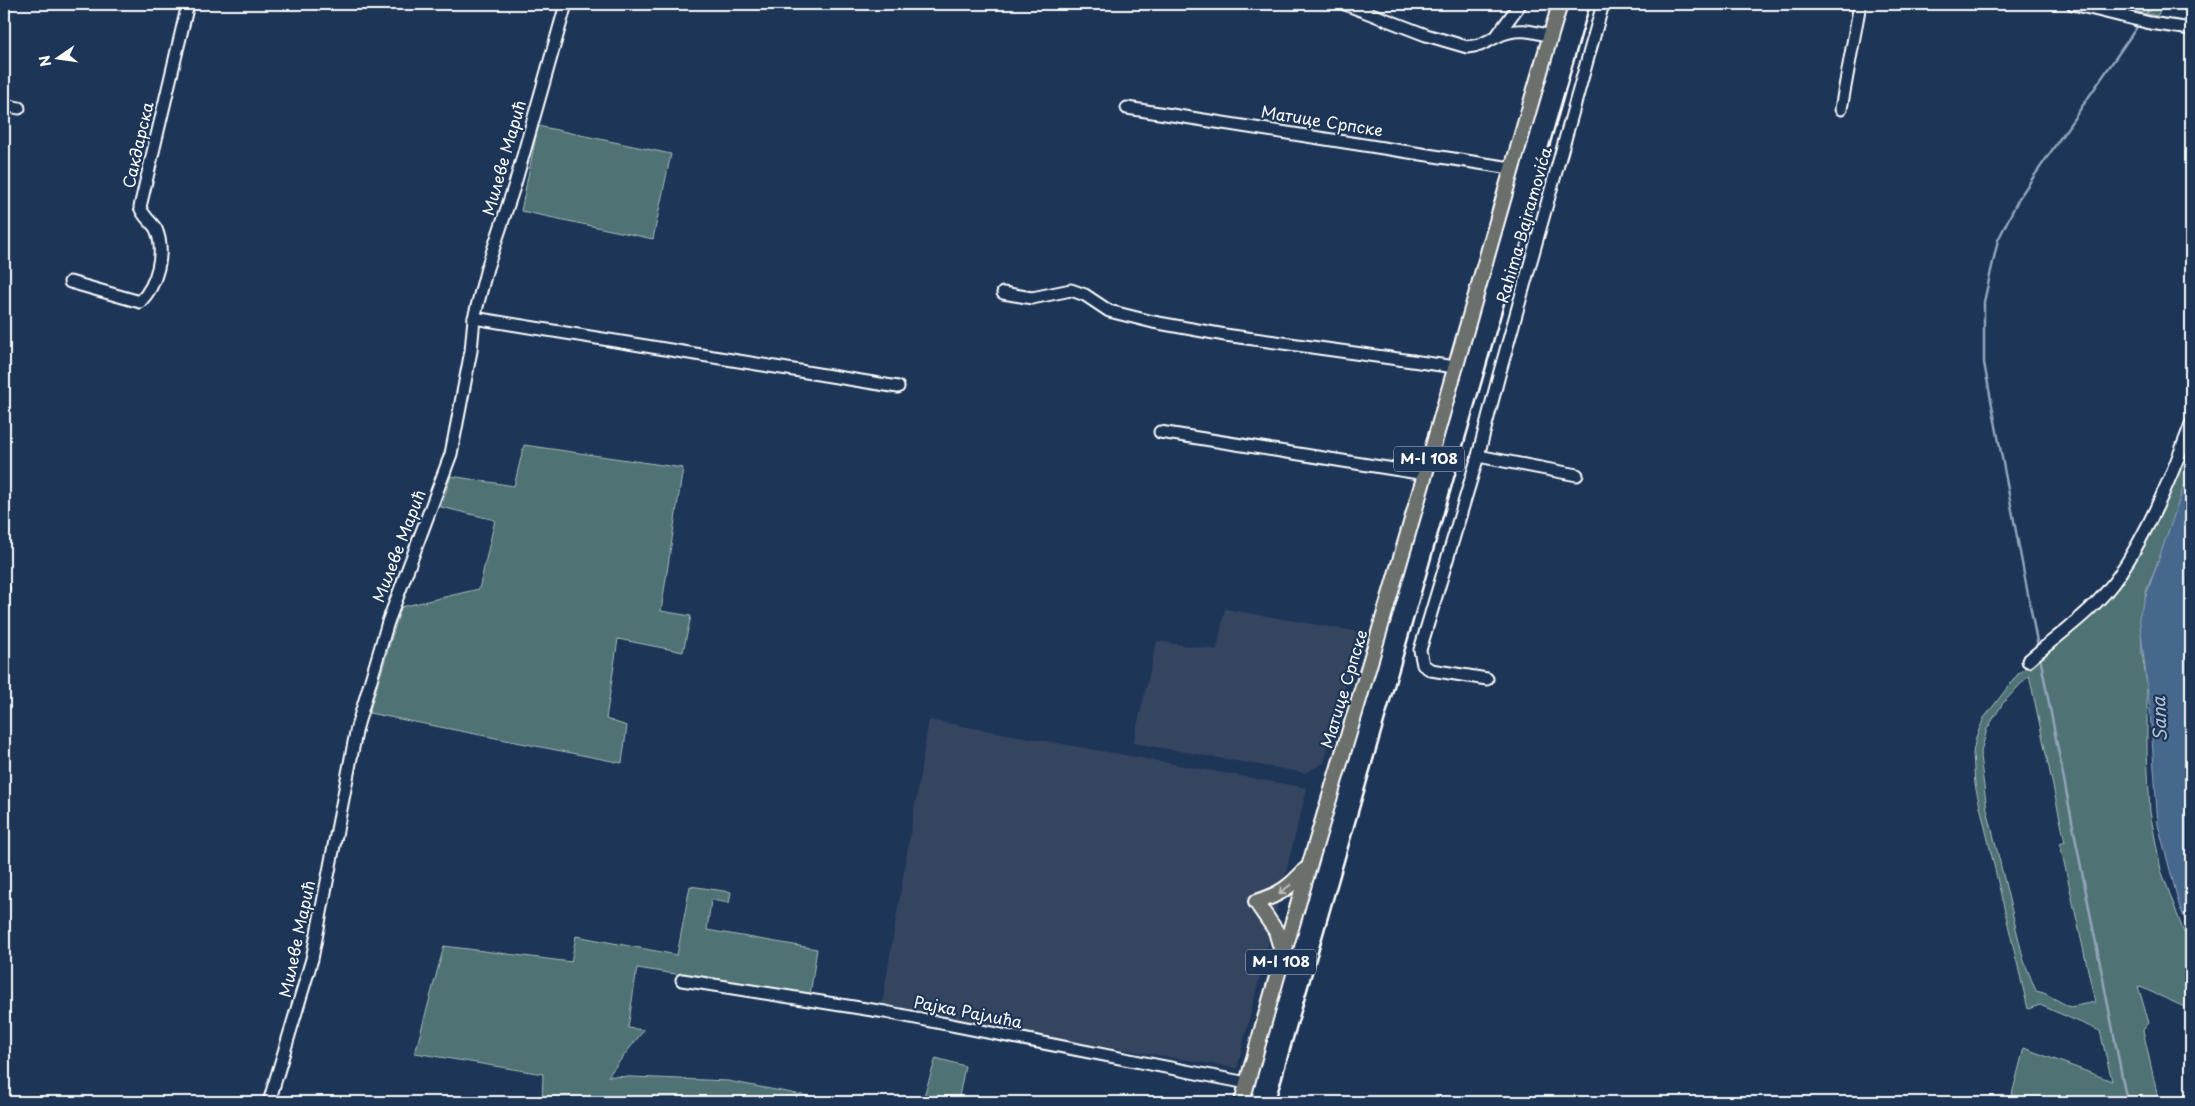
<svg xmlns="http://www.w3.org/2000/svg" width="2195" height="1106" font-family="'Playpen Sans',sans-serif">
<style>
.built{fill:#344460}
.green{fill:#507374;stroke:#a8b9ba;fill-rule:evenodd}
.water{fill:#47678d;stroke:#91a4bb}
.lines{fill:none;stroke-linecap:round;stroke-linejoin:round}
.stream{stroke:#91a4bb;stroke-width:2.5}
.minor-casing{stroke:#fff;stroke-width:15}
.major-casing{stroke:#fff;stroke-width:18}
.minor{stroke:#1d3557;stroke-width:11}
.major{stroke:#6c706d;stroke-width:14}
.rail{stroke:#fff;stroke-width:2.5}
.oneway{stroke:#bdbfbd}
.labels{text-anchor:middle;stroke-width:4.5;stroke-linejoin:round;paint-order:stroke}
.shield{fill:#1d3557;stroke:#bbc2cd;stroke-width:1}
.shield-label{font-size:15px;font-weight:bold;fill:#fff}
.street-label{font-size:16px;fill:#fff;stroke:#1d3557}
.water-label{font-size:18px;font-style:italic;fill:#b5c2d1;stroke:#1d3557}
</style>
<rect width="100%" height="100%" fill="#1d3557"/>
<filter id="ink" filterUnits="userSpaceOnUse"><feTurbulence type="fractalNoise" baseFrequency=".02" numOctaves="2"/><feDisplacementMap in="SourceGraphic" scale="10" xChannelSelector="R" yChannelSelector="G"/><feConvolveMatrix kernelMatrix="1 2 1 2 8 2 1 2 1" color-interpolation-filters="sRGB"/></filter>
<g filter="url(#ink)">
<g class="built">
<polygon points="1225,609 1360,632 1324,763 1305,773 1133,743 1157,641 1217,650"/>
<polygon points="929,720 1307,788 1237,1068 881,1010"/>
</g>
<g class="green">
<polygon points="2138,4 2165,4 2157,16 2133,11"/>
<polygon points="538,126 671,154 653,239 521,211"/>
<path d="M2191,438V477L2146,592L2142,616V653L2147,684V752L2150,812L2161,870L2183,930L2191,946V1010L2138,986L2149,1023L2143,1030L2158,1098L2167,1102H2010L2024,1048L2112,1081L2100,1031L2040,1005L2028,1009L1975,785L1973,753L1976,737L1984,718L2018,674L2063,637L2108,594ZM2029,675L2065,842L2060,844L2095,1002L2070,1007L2044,993L2036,991L2024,961L1987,809L1980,756L1987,729L2003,703Z"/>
<polygon points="524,445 683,468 661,611 691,616 683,652 618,639 606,719 627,726 622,763 369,713 401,607 479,589 495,520 441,507 451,476 514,486"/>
<polygon points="4,583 11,587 4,613"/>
<polygon points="690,886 731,892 729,903 711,900 707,930 817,949 810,995 637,968 628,1028 644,1030 608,1076 728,1081 839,1102 542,1102 543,1074 415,1053 444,946 571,962 576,936 677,955"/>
<polygon points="936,1058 965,1066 958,1102 922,1102"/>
</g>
<polygon class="water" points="2191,466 2191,933 2180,908 2158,825 2150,711 2139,616"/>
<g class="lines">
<g class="stream">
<polyline points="2144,17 2153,4"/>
<polyline points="2038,647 1984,363 1984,302 1998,240 2019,198 2139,24"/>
<polyline points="2040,657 2127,1102"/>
</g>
<g class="minor-casing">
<g id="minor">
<polyline points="1345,4 1426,35 1467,47 1480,45 1496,37 1520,4"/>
<polyline points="2073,4 2150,23 2191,29"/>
<polyline points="2118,14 2129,4"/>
<path d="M1498,36C1516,27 1532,31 1550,36"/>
<polyline points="4,105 19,108"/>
<polyline points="1127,108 1511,168"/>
<polyline points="1841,109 1860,4"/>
<path d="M70,282L140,302C157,285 166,252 156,229C152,222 144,218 140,207L188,4"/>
<polyline points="1003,293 1032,298 1071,290 1085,295 1109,311 1153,322 1225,335 1455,367"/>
<polyline points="474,318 898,387"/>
<polyline points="1160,432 1425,474"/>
<polyline points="1478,456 1577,475"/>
<path d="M2028,661C2059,634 2097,609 2119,575C2148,532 2173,473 2191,424"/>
<polyline points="1487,679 1431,670 1423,665 1420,650 1478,456 1499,375 1603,4"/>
<polyline points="682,980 885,1012 1247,1083"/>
<polyline points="269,1102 312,959 357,727 388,622 451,454 471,351 474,318 487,268 515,184 566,4"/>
</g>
</g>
<g class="major-casing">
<g id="major">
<path d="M1282,952L1276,931L1256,902C1279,895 1289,888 1305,870"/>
<path d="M1242,1102C1289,926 1344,753 1395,578C1451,387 1503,195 1560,4"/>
</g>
</g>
<use href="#minor" class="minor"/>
<use href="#major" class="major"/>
<polyline class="rail" points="1275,1102 1590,4"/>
</g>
<defs><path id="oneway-shaft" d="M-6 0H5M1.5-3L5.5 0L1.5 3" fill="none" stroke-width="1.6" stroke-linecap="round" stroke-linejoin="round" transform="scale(1.25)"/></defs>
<use class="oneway" href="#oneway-shaft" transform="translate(1285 889) rotate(143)"/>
</g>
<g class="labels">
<g class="shield">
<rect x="1394" y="446.5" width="70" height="25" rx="4"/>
<rect x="1246" y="949.5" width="70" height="25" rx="4"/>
</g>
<g class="shield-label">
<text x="1429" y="464">M-I 108</text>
<text x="1281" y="967">M-I 108</text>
</g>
<g class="street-label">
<text transform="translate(1322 121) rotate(9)" y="6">Матице Српске</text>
<text transform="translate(138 145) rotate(-77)" y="6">Сакдарска</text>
<text transform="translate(504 158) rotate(-74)" y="6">Милеве Мaрић</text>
<text transform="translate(1524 225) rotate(-74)" y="6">Rahima Bajramovića</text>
<text transform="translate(399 546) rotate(-69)" y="6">Милеве Мaрић</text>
<text transform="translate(1344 689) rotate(-73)" y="6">Матице Српске</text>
<text transform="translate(297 939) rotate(-78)" y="6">Милеве Мaрић</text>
<text transform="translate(968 1012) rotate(11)" y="6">Рајка Рајлића</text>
</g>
<g class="water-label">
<text transform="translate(2160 719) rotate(-92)" y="6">Sana</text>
</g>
</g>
<rect width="2195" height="1106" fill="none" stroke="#1d3557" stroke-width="20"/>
<rect x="10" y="10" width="2175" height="1086" fill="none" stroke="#fff" stroke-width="2" filter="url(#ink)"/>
<g transform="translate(58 58) rotate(257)" stroke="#1d3557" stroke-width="4" paint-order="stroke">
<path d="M0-4L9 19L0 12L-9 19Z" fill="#ffffff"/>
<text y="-8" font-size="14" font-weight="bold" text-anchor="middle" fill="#ffffff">N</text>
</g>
</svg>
